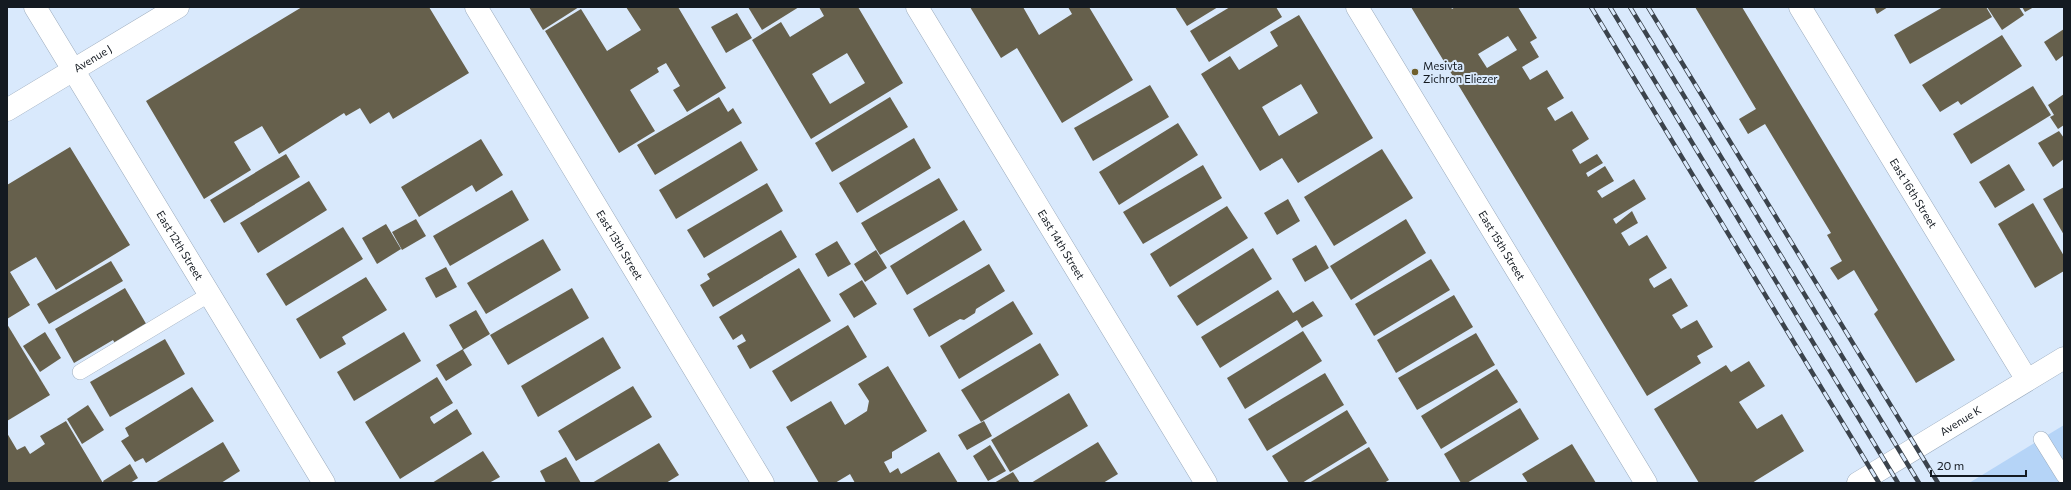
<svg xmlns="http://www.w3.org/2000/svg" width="2071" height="490" font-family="Commissioner,sans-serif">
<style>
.green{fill:#b5d4f7}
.building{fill:#66604c;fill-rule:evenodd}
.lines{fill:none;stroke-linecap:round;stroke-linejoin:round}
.service-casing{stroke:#9aaabc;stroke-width:16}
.minor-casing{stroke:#9aaabc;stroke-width:23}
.service{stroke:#fff;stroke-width:15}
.minor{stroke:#fff;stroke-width:22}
.rail-casing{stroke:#3b434c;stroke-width:4.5}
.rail{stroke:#d9e9fc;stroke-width:3;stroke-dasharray:9;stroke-linecap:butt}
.poi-dot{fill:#6f602d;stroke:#d9e9fc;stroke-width:1.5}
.labels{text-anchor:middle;stroke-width:4;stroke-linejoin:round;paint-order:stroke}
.street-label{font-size:11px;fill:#141a21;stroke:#d9e9fc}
.poi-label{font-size:11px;fill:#141a21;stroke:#d9e9fc;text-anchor:start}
</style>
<rect width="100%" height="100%" fill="#d9e9fc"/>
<polygon class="green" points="2064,425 2064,483 1969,483"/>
<g class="building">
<polygon points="302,7 429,7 469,73 393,119 389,112 370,124 360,108 346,116 344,113 279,154 262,126 234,142 251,170 204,199 146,101"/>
<polygon points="529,7 579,7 543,30"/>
<polygon points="626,7 678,7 726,88 687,112 673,90 680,86 666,63 657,68 659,72 630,90 655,131 619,153 545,31 581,9 607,51 641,30"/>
<polygon points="748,7 799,7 762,30"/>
<path d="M819,7H858L903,83L811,139L752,40L781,22L790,37L824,16ZM847,53L865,83L830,104L812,74Z"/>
<polygon points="970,7 1023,7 1039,35 1072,14 1068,7 1089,7 1133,80 1062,123 1017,48 1001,58"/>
<polygon points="1175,7 1218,7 1187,26"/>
<polygon points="1230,7 1276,7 1282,17 1209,62 1190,31"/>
<path d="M1411,7H1451L1452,9L1455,7H1518L1537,38L1530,42L1539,57L1522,67L1530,80L1547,70L1564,98L1547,108L1555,121L1572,111L1589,139L1572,150L1580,164L1597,154L1603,163L1586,173L1588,177L1605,166L1614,181L1597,191L1602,198L1634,179L1646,199L1613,219L1616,224L1632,211L1638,223L1621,233L1629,246L1647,235L1667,268L1649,279L1650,282L1654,288L1671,278L1688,306L1672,315L1677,323L1681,329L1697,320L1713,347L1697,356L1701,363L1647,396ZM1508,36L1517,50L1487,68L1478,54Z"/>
<polygon points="1695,7 1742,7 1955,360 1916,383 1874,314 1878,310 1854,270 1838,280 1830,268 1842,261 1827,235 1831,233 1765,124 1748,134 1739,119 1756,109"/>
<polygon points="1874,7 1888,7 1877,14"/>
<polygon points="1943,7 1986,7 1992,17 1910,64 1894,35"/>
<polygon points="1987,7 2019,7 2024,15 2002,30"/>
<polygon points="2022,7 2034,7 2025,12"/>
<polygon points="737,13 752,38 726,53 711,27"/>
<path d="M1299,15L1373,138L1298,183L1282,158L1260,171L1201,74L1230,56L1239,70L1278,46L1270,32ZM1301,84L1318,113L1279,136L1262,107Z"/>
<polygon points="2064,29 2064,55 2056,61 2044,42"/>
<polygon points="2002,35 2022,66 1961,105 1958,101 1940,112 1922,85"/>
<polygon points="1150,85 1169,117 1093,161 1074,128"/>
<polygon points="2033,86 2051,115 1971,164 1953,134"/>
<polygon points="2064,94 2064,125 2058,129 2050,117 2054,115 2048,105"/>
<polygon points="719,97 728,112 733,108 742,123 655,175 637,145"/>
<polygon points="890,97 908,127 832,172 815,143"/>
<polygon points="1178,123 1198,155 1119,205 1099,172"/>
<polygon points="2059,131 2064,138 2064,159 2053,167 2038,143"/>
<polygon points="914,138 931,168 857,213 839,183"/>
<polygon points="481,139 503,175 476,192 472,185 419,217 401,187"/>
<polygon points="741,141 758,170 676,219 659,190"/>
<polygon points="70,147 130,245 56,290 36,257 10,272 30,305 7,319 7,185"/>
<polygon points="1382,149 1413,198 1334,246 1304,197"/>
<polygon points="286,154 300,177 224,223 210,200"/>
<polygon points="2009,164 2025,190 1995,208 1979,182"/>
<polygon points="1203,165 1222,198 1143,244 1123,212"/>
<polygon points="939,178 958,210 880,255 861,223"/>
<polygon points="309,181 327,210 258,253 240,223"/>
<polygon points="767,183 783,211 704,258 687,230"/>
<polygon points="2064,187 2064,235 2043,199"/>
<polygon points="512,190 529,220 450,266 433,236"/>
<polygon points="1288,199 1300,221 1277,235 1264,213"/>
<polygon points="2033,203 2064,256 2064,271 2035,288 1998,224"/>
<polygon points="1227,206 1248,238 1170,287 1150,254"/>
<polygon points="416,219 426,236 402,250 392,232"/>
<polygon points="1406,219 1426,253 1351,300 1330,266"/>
<polygon points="964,220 982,250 907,295 890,266"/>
<polygon points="386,224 401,249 377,264 362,238"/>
<polygon points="343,227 363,259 286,306 266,274"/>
<polygon points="781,230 797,257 713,307 700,285 710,279 707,274"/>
<polygon points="543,239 561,270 486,314 467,283"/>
<polygon points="837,241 851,264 828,277 815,254"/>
<polygon points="1316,245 1329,268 1305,282 1292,259"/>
<polygon points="1253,248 1272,279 1197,326 1177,296"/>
<polygon points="876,250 887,268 865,282 854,264"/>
<polygon points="1431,259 1450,290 1374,336 1355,304"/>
<polygon points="111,261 123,281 49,324 37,304"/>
<polygon points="989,264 1005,291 976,309 975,313 964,320 960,319 929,337 913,309"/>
<polygon points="446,267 457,287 436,298 425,278"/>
<polygon points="799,268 831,321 750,369 737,346 746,341 742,334 733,340 719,317"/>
<polygon points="366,277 387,310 342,337 346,344 320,359 296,319"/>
<polygon points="862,280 877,304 854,318 839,294"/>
<polygon points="125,288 148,327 116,345 113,340 74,363 55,329"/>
<polygon points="572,288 589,318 508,365 490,335"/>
<polygon points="1278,290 1293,313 1313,301 1323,316 1302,328 1297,320 1220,368 1201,337"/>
<polygon points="1454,295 1473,327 1396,373 1377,340"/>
<polygon points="1013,301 1033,334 959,379 940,346"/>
<polygon points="476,310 490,334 463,350 472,365 446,381 436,365 463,349 449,325"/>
<polygon points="7,324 50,395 7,421"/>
<polygon points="848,325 867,357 791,402 772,371"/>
<polygon points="1303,331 1322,361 1245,409 1227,378"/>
<polygon points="45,332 61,358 40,372 23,346"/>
<polygon points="404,332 421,361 354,401 337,372"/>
<polygon points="1476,333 1495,365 1417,410 1398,378"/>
<polygon points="603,337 621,368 538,417 521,386"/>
<polygon points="165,339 185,374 110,417 90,382"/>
<polygon points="1040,343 1059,375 981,422 961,390"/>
<polygon points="1749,361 1765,386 1739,402 1757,429 1782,414 1804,451 1752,483 1699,483 1654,409 1726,365 1731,372"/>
<polygon points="888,366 927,431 892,452 892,458 884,462 890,473 898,468 901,474 939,452 958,483 855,483 850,474 835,483 819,483 786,427 831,401 845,425 867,411 869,401 858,384"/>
<polygon points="1497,369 1518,402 1441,449 1421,416"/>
<polygon points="1325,373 1344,405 1267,451 1248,419"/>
<polygon points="437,377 453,403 430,417 431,420 434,424 457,409 472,434 400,479 365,422"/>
<polygon points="633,386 652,417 576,461 558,431"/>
<polygon points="192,387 214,421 146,463 143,458 135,462 121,441 129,436 125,428"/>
<polygon points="1069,393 1088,426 1010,472 991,440"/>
<polygon points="88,405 104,430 82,444 67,419"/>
<polygon points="1520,408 1539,439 1467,483 1461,483 1444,454"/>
<polygon points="1347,410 1367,443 1302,483 1289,483 1272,456"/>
<polygon points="66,421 103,483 7,483 7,433 17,450 25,446 30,454 45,444 40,436"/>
<polygon points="984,421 992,436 967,450 958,435"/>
<polygon points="223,442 240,471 221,483 155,483"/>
<polygon points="1098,442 1118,474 1103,483 1031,483"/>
<polygon points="659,443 679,475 666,483 592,483"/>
<polygon points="1572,444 1596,483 1528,483 1522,474"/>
<polygon points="990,445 1006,471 988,481 973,456"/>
<polygon points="1369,447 1389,480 1384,483 1309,483"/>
<polygon points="483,451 500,477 489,483 432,483"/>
<polygon points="566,457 581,483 546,483 540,471"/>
<polygon points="130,464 138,478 130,483 104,483 103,481"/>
<polygon points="1013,472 1020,483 994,483"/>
</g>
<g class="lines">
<g class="service-casing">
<g id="service">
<polyline points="80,372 210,294"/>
<polyline points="2041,439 2064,476"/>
</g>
</g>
<g class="minor-casing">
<g id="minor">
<path id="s1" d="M35,7L324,483"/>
<path id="s2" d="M476,7L763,483"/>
<path id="s3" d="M917,7L1206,483"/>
<path id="s4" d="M1357,7L1646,483"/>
<path id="s5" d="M1800,7L2027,380"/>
<path id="s6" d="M7,110L178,7"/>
<path id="s7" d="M1858,483L2064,358"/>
</g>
</g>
<use href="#service" class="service"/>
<use href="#minor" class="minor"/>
<g class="rail-casing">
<g id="rail">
<polyline points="1591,7 1879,483"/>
<polyline points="1610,7 1898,483"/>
<polyline points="1630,7 1919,483"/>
<polyline points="1648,7 1938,483"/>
</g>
</g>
<use href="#rail" class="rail"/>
</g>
<circle class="poi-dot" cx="1415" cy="72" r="4"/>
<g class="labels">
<g class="street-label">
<text dy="4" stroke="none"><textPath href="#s6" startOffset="100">Avenue J</textPath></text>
<text dy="4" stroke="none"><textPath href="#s5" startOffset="218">East 16th Street</textPath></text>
<text dy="4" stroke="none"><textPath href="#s1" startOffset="279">East 12th Street</textPath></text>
<text dy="4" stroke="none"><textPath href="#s2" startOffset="278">East 13th Street</textPath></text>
<text dy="4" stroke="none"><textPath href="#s3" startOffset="278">East 14th Street</textPath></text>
<text dy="4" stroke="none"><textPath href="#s4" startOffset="279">East 15th Street</textPath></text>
<text dy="4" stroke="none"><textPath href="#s7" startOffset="120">Avenue K</textPath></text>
</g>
<g class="poi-label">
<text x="1423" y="70">Mesivta<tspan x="1423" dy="13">Zichron Eliezer</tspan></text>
</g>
</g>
<rect width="2071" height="490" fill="none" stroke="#141a21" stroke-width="16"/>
<path d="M1931 470v6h95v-6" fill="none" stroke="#141a21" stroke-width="2"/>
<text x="1937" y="470" font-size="12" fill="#141a21" stroke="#d9e9fc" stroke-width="3" paint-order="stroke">20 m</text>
</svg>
